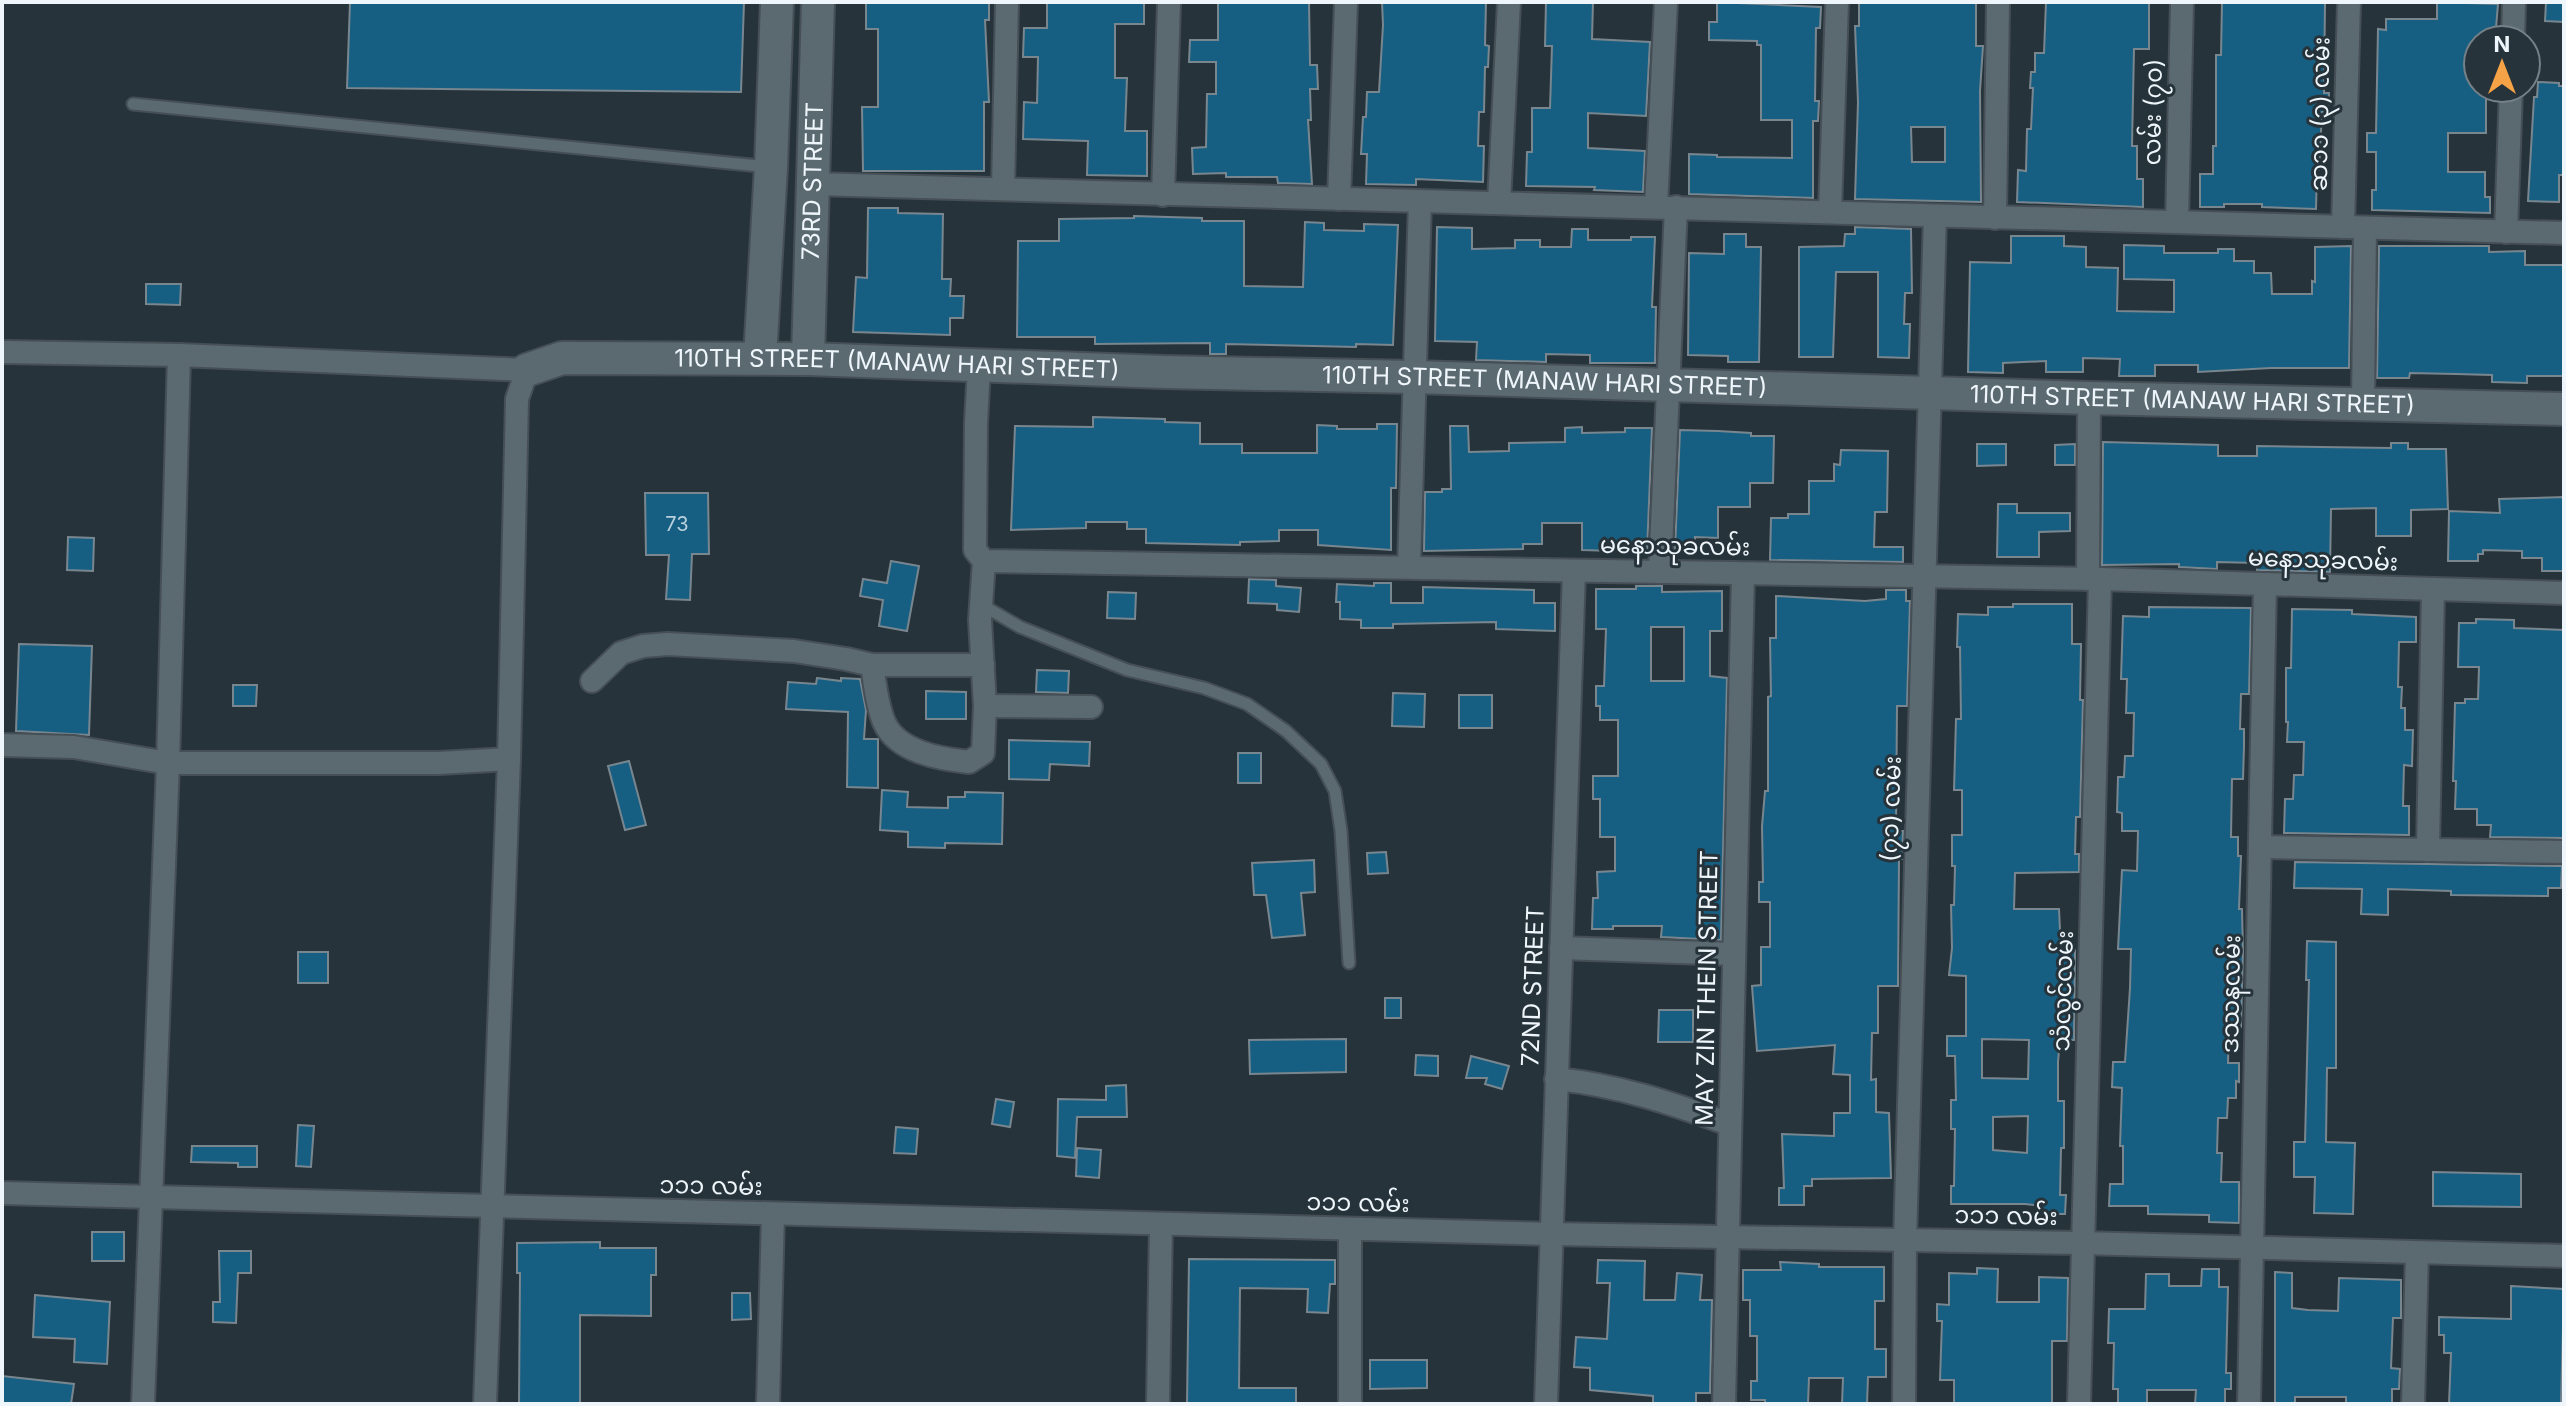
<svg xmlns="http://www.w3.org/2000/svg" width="2566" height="1406" font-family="Inter,'Noto Sans Myanmar',sans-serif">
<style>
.building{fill:#175f82;stroke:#78868f;stroke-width:2;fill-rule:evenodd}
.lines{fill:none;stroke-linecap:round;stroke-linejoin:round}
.service-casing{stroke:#454f55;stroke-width:15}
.minor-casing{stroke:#454f55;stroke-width:26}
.secondary-casing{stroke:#454f55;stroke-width:36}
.service{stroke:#5b6971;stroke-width:11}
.minor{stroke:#5b6971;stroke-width:22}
.secondary{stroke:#5b6971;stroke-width:32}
.labels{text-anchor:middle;stroke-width:6;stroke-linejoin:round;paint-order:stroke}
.number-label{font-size:20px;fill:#b8d0dd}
.street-label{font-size:24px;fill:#eef6fb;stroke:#26333a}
</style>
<rect width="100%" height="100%" fill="#26333a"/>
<g class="building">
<polygon points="350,2 744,2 741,92 347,88"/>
<polygon points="866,2 989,2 989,20 985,20 989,102 984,102 984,171 863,171 862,107 878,107 878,29 866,29"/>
<polygon points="1047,2 1144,2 1144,24 1115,24 1115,78 1127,78 1125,131 1147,131 1147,176 1087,175 1088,141 1023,139 1024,102 1037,103 1038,57 1023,57 1024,28 1047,28"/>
<polygon points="1218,2 1309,2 1310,65 1317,65 1318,89 1310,89 1311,120 1308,120 1312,184 1278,183 1277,177 1226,177 1226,173 1193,174 1192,148 1206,147 1207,94 1216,94 1216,62 1189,62 1190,40 1218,40"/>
<polygon points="1382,2 1486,2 1485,45 1489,46 1488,67 1485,67 1484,112 1479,112 1478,146 1484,146 1483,182 1416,179 1416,185 1366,184 1367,154 1361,154 1363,117 1366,117 1367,92 1379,92 1383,25"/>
<polygon points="1546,2 1593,2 1592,39 1650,42 1646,116 1588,113 1588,148 1645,151 1643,192 1594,190 1595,187 1526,186 1527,152 1532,152 1532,108 1550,108 1552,46 1545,46"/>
<polygon points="1717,2 1821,7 1820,28 1816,28 1815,101 1819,101 1818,121 1813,121 1813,198 1689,194 1689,154 1717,155 1717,157 1792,158 1792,120 1761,120 1761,45 1757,45 1757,41 1709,40 1709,22 1717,22"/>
<path d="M1859,2H1976V46H1983L1980,91L1981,202L1855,199L1858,102L1855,26H1859ZM1911,127H1945V162H1912Z"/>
<polygon points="2046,2 2149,2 2149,49 2134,49 2132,146 2137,146 2137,179 2143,179 2143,207 2017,202 2018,170 2026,171 2027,129 2031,129 2033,88 2030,88 2031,72 2035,72 2035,53 2044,53"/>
<polygon points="2222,2 2325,2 2324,93 2329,93 2328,112 2322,112 2319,170 2317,170 2316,209 2262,207 2262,204 2224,204 2224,207 2200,207 2200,174 2213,174 2213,146 2216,146 2216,55 2221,55"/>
<polygon points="2437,2 2498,4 2495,40 2478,40 2478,88 2486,88 2486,133 2448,133 2448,172 2485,172 2485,197 2490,197 2490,213 2372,210 2372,190 2376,190 2376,152 2367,152 2367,133 2376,133 2378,29 2386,30 2386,19 2437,19"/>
<polygon points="2546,2 2564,2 2564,22 2545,21"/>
<polygon points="2538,82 2559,83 2559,86 2564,86 2564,175 2559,175 2559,202 2528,201 2534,97 2537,97"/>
<polygon points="868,208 898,208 898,213 943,214 942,279 951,279 950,296 964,296 963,318 950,318 950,335 853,332 856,277 867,278"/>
<polygon points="1134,216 1202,218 1202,221 1244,221 1244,286 1303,287 1305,222 1324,223 1324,230 1364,231 1364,224 1398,225 1393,345 1356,344 1356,347 1226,344 1226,354 1210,354 1210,343 1095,344 1095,337 1017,337 1018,241 1059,241 1059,219 1134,218"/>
<polygon points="1437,227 1472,228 1472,249 1515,248 1515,240 1540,240 1540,247 1571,247 1572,229 1588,229 1588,240 1631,240 1631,237 1655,237 1652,307 1656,307 1655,363 1590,363 1590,355 1546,354 1546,362 1476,360 1477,342 1435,341"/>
<polygon points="1855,227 1911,229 1912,293 1905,293 1904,324 1910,324 1909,358 1878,357 1878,272 1836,272 1833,357 1799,357 1799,247 1844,246 1845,234 1855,234"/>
<polygon points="1724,234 1746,234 1746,247 1761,247 1759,362 1728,362 1728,356 1688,355 1689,253 1724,254"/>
<polygon points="2011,236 2064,236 2064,246 2086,247 2086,267 2118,268 2117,311 2174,312 2174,280 2124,279 2124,245 2164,246 2164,253 2218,253 2218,249 2234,249 2234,261 2254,261 2254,273 2271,273 2272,294 2312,294 2312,281 2315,282 2315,247 2351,246 2349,368 2271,368 2198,372 2198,365 2155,365 2155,376 2119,376 2120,359 2083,358 2083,372 2046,372 2046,361 2003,363 2003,373 1968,372 1970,262 2011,263"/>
<polygon points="2379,246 2489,246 2489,252 2525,251 2525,265 2564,265 2564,376 2527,376 2527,383 2492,382 2492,375 2456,374 2410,373 2409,378 2377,378"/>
<polygon points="146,284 181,284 180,305 146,304"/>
<polygon points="1093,417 1165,419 1165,422 1200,423 1200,444 1242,444 1242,453 1317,453 1317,425 1337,426 1337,429 1377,429 1377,424 1397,424 1396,488 1391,488 1391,550 1318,545 1318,530 1279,530 1279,541 1240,542 1240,545 1146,543 1146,529 1127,529 1127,522 1086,522 1086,528 1011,530 1015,426 1093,427"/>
<polygon points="1450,426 1468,426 1469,452 1509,451 1509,443 1565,442 1565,428 1582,427 1582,433 1625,432 1625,428 1652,428 1647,552 1582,550 1582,523 1542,523 1542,544 1523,544 1523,549 1424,551 1425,492 1442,492 1442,489 1451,489"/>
<polygon points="1680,430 1718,431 1751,433 1751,436 1774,436 1773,483 1750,483 1750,507 1718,507 1718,538 1695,537 1695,551 1675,550"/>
<polygon points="2103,442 2218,445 2218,456 2257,456 2257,446 2391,448 2391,443 2408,443 2408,449 2446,449 2448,509 2411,510 2411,536 2376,536 2376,508 2331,509 2330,572 2257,570 2257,563 2217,562 2217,569 2179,567 2179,564 2102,565"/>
<polygon points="1977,444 2006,444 2006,465 1977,466"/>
<polygon points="2075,444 2075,465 2055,465 2055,445"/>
<polygon points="1841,450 1888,451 1887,512 1875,512 1874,547 1903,547 1903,562 1770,560 1771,518 1788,518 1788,514 1809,514 1809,481 1834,481 1834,464 1840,465"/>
<polygon points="645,493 708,493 709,554 692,554 690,600 666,599 669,555 646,555"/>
<polygon points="2564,497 2564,571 2542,571 2542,558 2522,558 2522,551 2483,550 2483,554 2478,554 2478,561 2448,561 2449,511 2500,513 2499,499"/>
<polygon points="1998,504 2017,504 2017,513 2070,513 2070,531 2039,532 2039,557 1997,557"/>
<polygon points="68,537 94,538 93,571 67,570"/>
<polygon points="891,561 919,566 907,631 879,626 883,600 860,596 863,579 887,583"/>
<polygon points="1249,579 1276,580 1276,586 1301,588 1299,612 1277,610 1277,604 1248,603"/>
<polygon points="1374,583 1391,583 1391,603 1423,603 1423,587 1534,590 1534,603 1555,603 1555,631 1496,629 1496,622 1393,624 1393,628 1361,628 1361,620 1340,619 1340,602 1336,602 1337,584 1374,586"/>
<path d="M1636,586H1662V592L1722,591V631H1710V676L1727,678L1721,940L1661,937L1662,926H1613V929H1592L1593,898H1598L1597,872L1615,871V837H1600V799H1593V776H1618V720H1600V706H1596V686H1604L1606,629H1596V589H1636ZM1651,627H1684V681H1651Z"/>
<polygon points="1886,590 1906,590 1906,601 1910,601 1907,706 1897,706 1896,831 1903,831 1902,859 1899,859 1898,986 1878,986 1878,1033 1872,1033 1871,1080 1876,1079 1876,1112 1889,1113 1891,1178 1812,1179 1812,1186 1804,1186 1804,1205 1779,1205 1779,1188 1784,1188 1782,1134 1834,1136 1834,1113 1850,1113 1850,1075 1833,1074 1835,1045 1757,1051 1752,986 1761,985 1761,947 1770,947 1770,902 1759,902 1759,882 1763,882 1762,826 1765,791 1768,791 1768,697 1771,696 1770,638 1776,638 1776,596 1865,601 1886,599"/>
<polygon points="1108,592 1136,593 1135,619 1107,618"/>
<path d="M2013,604H2072V644H2081L2080,700H2083L2080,817H2076L2075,854H2079V872L2015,873L2014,909H2059L2061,951L2075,950L2074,1040H2060L2058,1062V1101H2064V1148H2061L2060,1195H2066L2065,1214H2042V1206L2025,1204H1951V1186H1954L1955,1129H1951V1100H1956L1955,1056H1947V1036H1966V976L1949,975L1952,948L1951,905H1954L1955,866H1952V835H1962V790H1954L1956,719H1961L1960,647H1957L1958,614L1988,615V607H2013ZM1982,1039L2029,1040L2028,1079L1982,1078ZM2028,1116L2027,1153L1993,1150V1117Z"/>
<polygon points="2149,607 2251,608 2249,694 2241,694 2240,729 2244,729 2244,747 2243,779 2232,779 2231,837 2238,837 2238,856 2241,856 2239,909 2242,909 2243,952 2241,1027 2229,1027 2228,1063 2239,1063 2239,1082 2236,1081 2236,1098 2228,1098 2227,1118 2218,1118 2217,1153 2222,1153 2221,1182 2239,1182 2239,1223 2209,1222 2209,1215 2148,1214 2148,1206 2109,1206 2110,1184 2123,1184 2123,1146 2120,1146 2122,1088 2112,1087 2113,1062 2125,1062 2130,988 2131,949 2118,949 2122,870 2137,871 2138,831 2122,831 2122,813 2117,812 2118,777 2124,777 2125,756 2133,756 2134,713 2126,713 2127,679 2121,679 2123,616 2149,617"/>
<polygon points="2292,609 2352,610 2352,614 2416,617 2416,642 2399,642 2398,687 2402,687 2401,708 2405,708 2405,730 2413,730 2412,766 2404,765 2403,806 2409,806 2409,835 2284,833 2285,799 2293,799 2294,775 2303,775 2304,742 2287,742 2288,722 2286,722 2286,668 2291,668"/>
<polygon points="2476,619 2514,620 2514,628 2564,630 2564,838 2490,837 2491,825 2477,825 2477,809 2455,809 2456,781 2453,781 2455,703 2465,703 2465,699 2478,699 2479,667 2458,667 2459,623 2476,623"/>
<polygon points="19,644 92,646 89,735 16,731"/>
<polygon points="1037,670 1069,671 1068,693 1036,692"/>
<polygon points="817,678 841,681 841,678 860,679 866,710 864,739 878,739 878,788 847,787 848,712 786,709 788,682 816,684"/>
<polygon points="233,685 257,685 256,706 233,706"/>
<polygon points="926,691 966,692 966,719 926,719"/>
<polygon points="1393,693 1425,694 1424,727 1392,726"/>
<rect x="1459" y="695" width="33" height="33"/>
<polygon points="1009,740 1090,742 1089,766 1050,764 1049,780 1009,779"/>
<rect x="1238" y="753" width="23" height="30"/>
<polygon points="629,761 646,825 625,830 608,766"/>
<polygon points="882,790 908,792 907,807 948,808 948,797 965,797 965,792 1003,793 1002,844 945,843 945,848 908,847 908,832 880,830"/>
<polygon points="1386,852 1388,873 1368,874 1367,853"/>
<polygon points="1314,860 1315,892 1301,893 1305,935 1272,938 1266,895 1254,895 1252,863"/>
<polygon points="2295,862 2562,866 2561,888 2548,888 2548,896 2451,895 2451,891 2388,889 2388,915 2361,914 2362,889 2294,888"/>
<polygon points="2307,941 2336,942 2336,1068 2327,1068 2326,1142 2355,1143 2353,1214 2314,1213 2315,1177 2294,1177 2294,1142 2305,1142 2309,980 2306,980"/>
<rect x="298" y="952" width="30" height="31"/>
<rect x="1385" y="998" width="16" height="20"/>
<polygon points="1659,1010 1693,1010 1693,1042 1658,1042"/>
<polygon points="1346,1039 1346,1072 1250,1074 1249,1040"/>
<polygon points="1416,1055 1438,1056 1438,1076 1415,1075"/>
<polygon points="1471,1056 1509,1066 1502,1089 1485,1084 1487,1078 1466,1078"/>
<polygon points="1126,1085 1127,1117 1077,1117 1075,1158 1057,1156 1058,1099 1106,1100 1106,1086"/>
<polygon points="996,1099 1014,1102 1010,1127 992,1124"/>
<polygon points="298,1125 314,1126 311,1167 296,1166"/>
<polygon points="896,1127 918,1129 916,1154 894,1153"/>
<polygon points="192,1146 257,1146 257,1167 238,1167 238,1163 191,1162"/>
<polygon points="1077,1148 1101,1150 1099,1178 1076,1176"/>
<polygon points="2433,1172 2521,1174 2521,1207 2433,1206"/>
<rect x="92" y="1232" width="32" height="29"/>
<polygon points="600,1242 600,1248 656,1248 656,1275 651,1275 651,1316 580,1315 580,1404 519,1404 520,1273 517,1273 517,1243"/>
<polygon points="219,1251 251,1251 251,1273 238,1273 236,1323 213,1322 213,1302 220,1302"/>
<polygon points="1189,1259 1335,1260 1335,1284 1330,1284 1328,1313 1307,1312 1308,1289 1240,1288 1239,1388 1296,1388 1296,1404 1187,1404"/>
<polygon points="1598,1260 1645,1261 1644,1300 1675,1300 1677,1273 1702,1275 1700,1300 1712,1300 1710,1393 1696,1393 1696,1404 1653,1404 1653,1396 1590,1390 1590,1368 1574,1367 1576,1337 1607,1339 1610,1283 1597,1283"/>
<polygon points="1780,1262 1819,1264 1819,1267 1884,1267 1884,1301 1875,1301 1875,1349 1886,1349 1886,1377 1868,1377 1867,1404 1842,1404 1843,1378 1809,1378 1808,1404 1765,1404 1765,1400 1751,1400 1751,1381 1757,1381 1757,1336 1750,1336 1750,1300 1743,1300 1743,1270 1781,1270"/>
<polygon points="1977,1268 1998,1269 1997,1302 2039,1302 2039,1277 2068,1278 2067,1341 2052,1341 2052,1404 1954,1404 1954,1380 1940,1380 1942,1321 1937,1321 1937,1304 1949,1305 1949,1273 1977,1274"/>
<polygon points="2202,1269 2219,1269 2219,1287 2228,1287 2226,1373 2231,1373 2231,1389 2225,1389 2225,1404 2195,1404 2196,1390 2147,1390 2147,1404 2118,1404 2118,1389 2113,1389 2114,1343 2108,1343 2109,1309 2145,1309 2146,1274 2169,1274 2169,1286 2201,1286"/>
<polygon points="2275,1272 2292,1273 2292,1308 2308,1310 2338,1311 2339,1278 2401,1280 2401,1318 2393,1318 2391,1368 2400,1369 2399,1389 2392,1389 2392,1404 2346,1404 2346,1397 2295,1397 2295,1404 2275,1404"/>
<polygon points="2511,1286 2564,1289 2561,1404 2449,1404 2451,1353 2444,1353 2444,1335 2439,1335 2439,1317 2511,1319"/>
<polygon points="732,1293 750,1293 751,1319 732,1320"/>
<polygon points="35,1295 110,1302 107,1364 74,1362 75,1339 33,1337"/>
<polygon points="1370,1360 1427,1360 1427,1388 1370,1389"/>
<polygon points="2,1376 74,1384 71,1404 2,1404"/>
</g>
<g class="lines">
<g class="service-casing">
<g id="service">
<polyline points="133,104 770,167"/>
<polyline points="982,605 1020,627 1127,670 1204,688 1247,704 1286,731 1321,764 1335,791 1341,831 1349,963"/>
</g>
</g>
<g class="minor-casing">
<g id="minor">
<polyline points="2513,40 2514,2"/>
<polyline points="814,184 2564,233"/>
<polyline points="1003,189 1007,2"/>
<polyline points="1163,195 1169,2"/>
<polyline points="1339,199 1346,2"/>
<polyline points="1499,203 1509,2"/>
<polyline points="1656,207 1666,2"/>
<polyline points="1830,212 1837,2"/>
<polyline points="1995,218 1998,2"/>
<polyline points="2177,222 2182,2"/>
<polyline points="2343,227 2349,2"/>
<polyline points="2506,232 2511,88"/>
<polyline points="2,352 179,355"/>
<polyline points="979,366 976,423 975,550 984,561 2100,579 2564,593"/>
<polyline points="2363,405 2365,228"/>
<polyline points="1409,567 1420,201"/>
<polyline points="1660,572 1676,207"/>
<polyline points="2088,579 2089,398"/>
<path d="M872,665C875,685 877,705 884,722C897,752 940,759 969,762L983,753L985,706L980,620L984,561"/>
<polyline points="592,681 621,653 643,646 668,644 794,651 846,659 872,665 983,665"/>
<polyline points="985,706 1091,707"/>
<polyline points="2,745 74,747 168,763 439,763 509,759"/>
<polyline points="2260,847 2564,852"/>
<polyline points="2428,850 2433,589"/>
<polyline points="1561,948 1734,954"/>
<path d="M1556,1079C1618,1085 1671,1103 1729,1124"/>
<polyline points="2,1193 1551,1234 2081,1243 2564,1256"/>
<polyline points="143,1404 168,763 179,355 527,370 517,399 509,759 485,1404"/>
<polyline points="768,1404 773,1214"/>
<polyline points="1158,1404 1161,1224"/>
<polyline points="1350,1404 1350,1229"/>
<polyline points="1546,1404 1574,571"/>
<polyline points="1724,1404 1743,574"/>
<polyline points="1904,1404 1905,1241 1935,216"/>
<polyline points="2079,1404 2100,579"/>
<polyline points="2249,1404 2265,584"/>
<polyline points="2413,1404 2417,1253"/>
</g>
</g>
<g class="secondary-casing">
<g id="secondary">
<polyline points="760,358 771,167 777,2"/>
<path id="s1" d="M808,359L818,2"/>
<path id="s2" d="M527,370L562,358L808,359L1164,372L1414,377L2089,398L2564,409"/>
</g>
</g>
<use href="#service" class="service"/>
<use href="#minor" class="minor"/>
<use href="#secondary" class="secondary"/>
</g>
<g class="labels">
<g class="number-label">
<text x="677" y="531">73</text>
</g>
<g class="street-label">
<text transform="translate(2153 112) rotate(-89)" y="8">လမ်း (၇၀)</text>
<text transform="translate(2320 114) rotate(-89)" y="8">ဆ၁၁ (၃) လမ်း</text>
<text dy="8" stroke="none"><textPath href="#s1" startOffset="178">73RD STREET</textPath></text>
<text dy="8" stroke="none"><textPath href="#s2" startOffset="372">110TH STREET (MANAW HARI STREET)</textPath></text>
<text dy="8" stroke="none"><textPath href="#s2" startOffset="1020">110TH STREET (MANAW HARI STREET)</textPath></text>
<text dy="8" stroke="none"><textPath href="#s2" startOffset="1668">110TH STREET (MANAW HARI STREET)</textPath></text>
<text transform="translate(1675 546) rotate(1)" y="8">မနောသုခလမ်း</text>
<text transform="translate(2323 560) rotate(2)" y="8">မနောသုခလမ်း</text>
<text transform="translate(1891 809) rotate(-88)" y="8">(၇၁) လမ်း</text>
<text transform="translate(1533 986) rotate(-88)" y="8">72ND STREET</text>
<text transform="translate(1707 988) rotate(-89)" y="8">MAY ZIN THEIN STREET</text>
<text transform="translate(2063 991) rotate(-88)" y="8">သံလွင်လမ်း</text>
<text transform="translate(2231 994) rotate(-89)" y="8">ဒဿနလမ်း</text>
<text transform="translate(711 1186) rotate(1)" y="8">၁၁၁ လမ်း</text>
<text transform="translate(1358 1203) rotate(1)" y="8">၁၁၁ လမ်း</text>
<text transform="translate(2006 1216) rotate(1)" y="8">၁၁၁ လမ်း</text>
</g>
</g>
<rect width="2566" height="1406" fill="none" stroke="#eef6fb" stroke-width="8"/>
<g transform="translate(2502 64)"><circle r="38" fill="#26333a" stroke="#768187" stroke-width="2"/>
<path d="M0-6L14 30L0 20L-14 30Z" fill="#f6a247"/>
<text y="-12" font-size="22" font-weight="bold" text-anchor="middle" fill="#eef6fb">N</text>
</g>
</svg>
